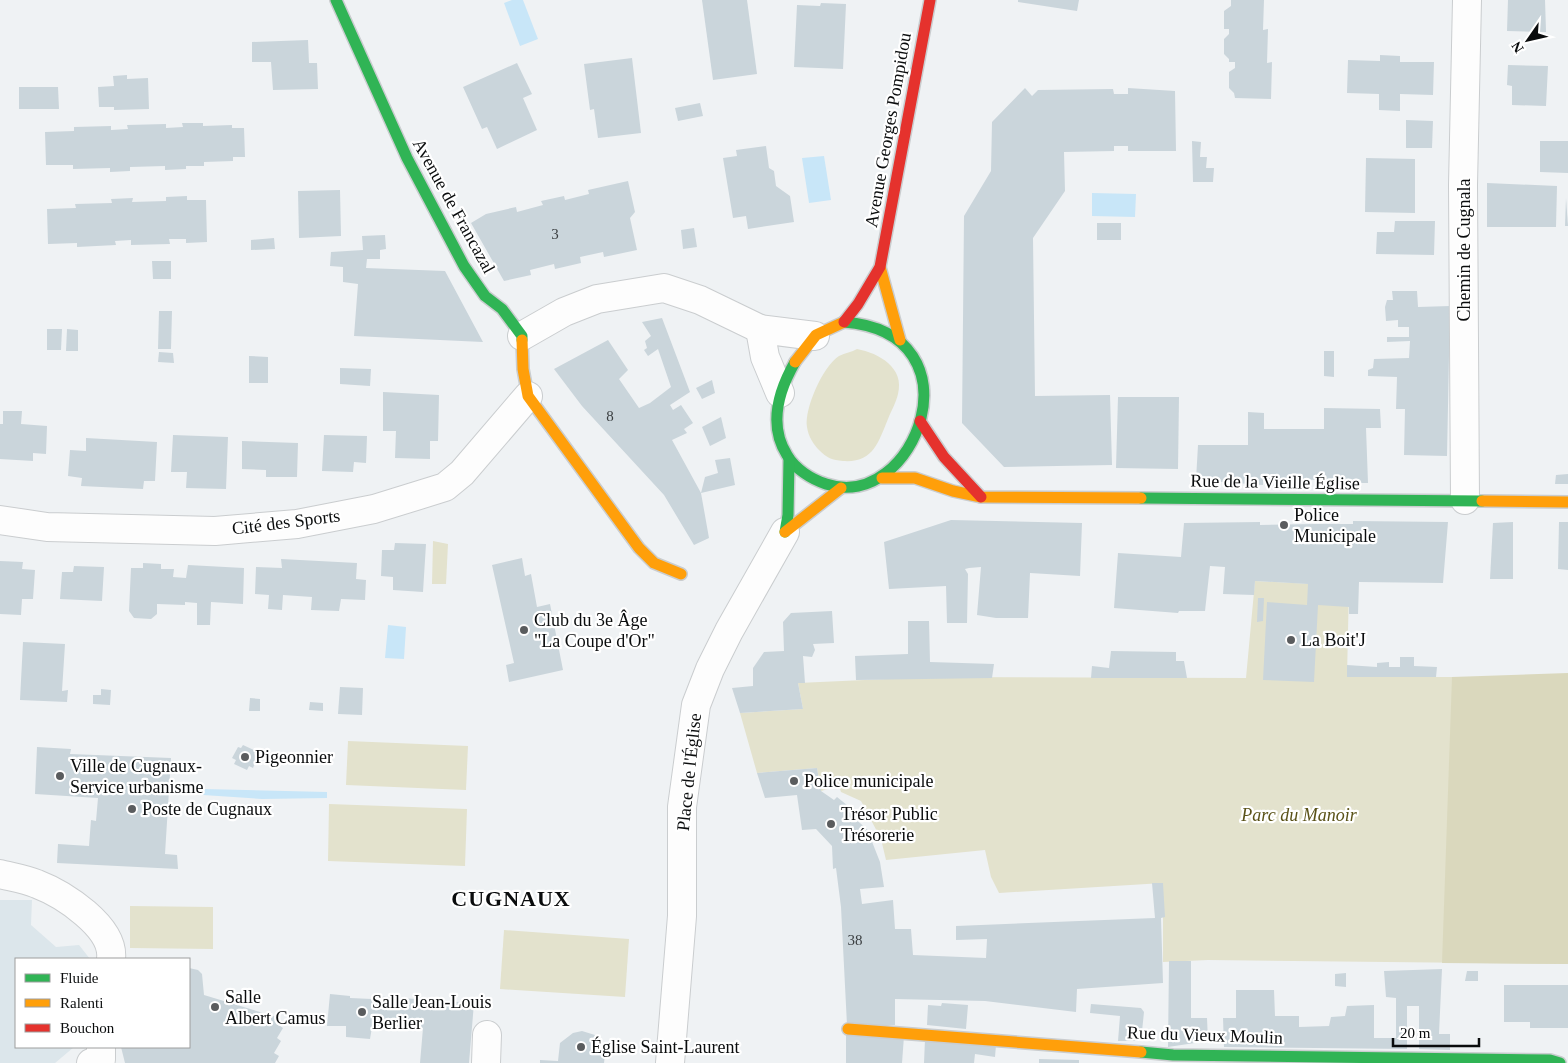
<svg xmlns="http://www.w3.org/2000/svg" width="1568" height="1063" font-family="'Times New Roman',serif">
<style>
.built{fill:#dce6eb}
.green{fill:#e3e2cd}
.forest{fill:#dad8bd}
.water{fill:#c8e6f8}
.building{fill:#cad5db}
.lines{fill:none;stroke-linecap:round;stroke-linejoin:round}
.street-casing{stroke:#cacdcf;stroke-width:30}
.fast-casing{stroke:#cacdcf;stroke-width:14}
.slow-casing{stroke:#cacdcf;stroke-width:14}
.jam-casing{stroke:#cacdcf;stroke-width:14}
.street{stroke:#fdfdfd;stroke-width:28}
.fast{stroke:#30b455;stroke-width:11}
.slow{stroke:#ff9f0a;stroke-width:11}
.jam{stroke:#e5322d;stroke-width:11}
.poi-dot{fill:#5a5c5e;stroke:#fff;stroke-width:2}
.labels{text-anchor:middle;stroke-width:4.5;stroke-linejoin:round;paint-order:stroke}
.number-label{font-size:15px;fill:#3a3e40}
.street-label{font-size:18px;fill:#0a0c0d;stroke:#fff}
.poi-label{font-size:18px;fill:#0a0c0d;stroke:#fff;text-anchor:start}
.park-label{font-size:18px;font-style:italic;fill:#5a5218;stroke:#fff}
.district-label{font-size:22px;font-weight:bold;letter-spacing:1px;fill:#0a0c0d;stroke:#fff}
</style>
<rect width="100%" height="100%" fill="#eff2f4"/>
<polygon class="built" points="0,900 32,900 31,925 56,947 79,945 90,959 16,959 16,1047 74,1047 55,1063 0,1063"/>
<g class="green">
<path d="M857,349C879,353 905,368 898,394C896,403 891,411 888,419C878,443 873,463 843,461C832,460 827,458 819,450C814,445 808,436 807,427C804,409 823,366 839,356C845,353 852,352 857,349Z"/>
<polygon points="433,541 448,544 446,584 432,584"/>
<polygon points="1255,581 1349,586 1347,677 1483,677 1568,964 1208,960 1163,962 1163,883 999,893 991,877 985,850 886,860 881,839 861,801 841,792 839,786 821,791 817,768 757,773 740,713 803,709 798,683 931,677 1246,678"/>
<polygon points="348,741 468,746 466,790 346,785"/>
<polygon points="329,804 467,809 465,866 328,861"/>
<polygon points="130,906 213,907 213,949 130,948"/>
<polygon points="504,930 629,939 625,997 500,989"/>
</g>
<polygon class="forest" points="1568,673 1568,964 1442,963 1452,677"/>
<g class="water">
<polygon points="512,0 523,0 538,39 520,46 504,3"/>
<polygon points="824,156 831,200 809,203 802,158"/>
<polygon points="1092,193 1136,194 1135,217 1092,216"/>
<polygon points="388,625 406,627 404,659 385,658"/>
<polygon points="203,789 327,792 327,798 262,799 203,795"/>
</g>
<g class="building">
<polygon points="702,0 747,0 757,74 713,80"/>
<polygon points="1018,0 1079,0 1077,11 1018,2"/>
<polygon points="1231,0 1264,0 1263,30 1268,29 1267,63 1272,62 1271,99 1235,98 1234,93 1229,88 1229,72 1235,68 1235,62 1229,62 1229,59 1224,54 1224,39 1229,34 1229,29 1224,29 1224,11 1231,6"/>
<polygon points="1508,0 1545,0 1546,32 1507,31"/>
<polygon points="821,3 846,4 843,69 794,67 797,5 820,6"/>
<polygon points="308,40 309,63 317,63 318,89 273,90 271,62 252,62 252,42"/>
<polygon points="1380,55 1400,56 1400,62 1434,62 1433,95 1400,94 1400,111 1379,110 1379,94 1347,93 1348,60 1380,61"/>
<polygon points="632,58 641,133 598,138 594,109 590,110 584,64"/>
<polygon points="517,63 532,94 523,98 537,130 497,149 487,127 482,129 463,87"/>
<polygon points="1508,65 1548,66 1546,106 1512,105 1512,86 1507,85"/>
<polygon points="127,75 127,79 148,78 149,109 114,110 114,107 99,107 98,87 114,86 113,76"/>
<polygon points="19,87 58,87 59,109 19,109"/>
<polygon points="1025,88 1032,96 1038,90 1113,89 1114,94 1128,94 1128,88 1175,91 1176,151 1128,151 1128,146 1114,146 1114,151 1064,152 1065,191 1033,238 1035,396 1110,395 1112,465 1004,467 962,423 964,216 991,171 992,122"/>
<polygon points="700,103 703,116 678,121 675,108"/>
<polygon points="1406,120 1433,121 1432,148 1406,148"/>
<polygon points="182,123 203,123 203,126 232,125 232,128 244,128 245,157 233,157 233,161 204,162 204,166 186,166 186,169 165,170 165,166 130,167 130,171 110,172 110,168 73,169 73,165 46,165 45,132 74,131 74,127 111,126 111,130 128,129 127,125 166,124 166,128 183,127"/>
<polygon points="1192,141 1201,142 1200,157 1207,157 1206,168 1214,168 1213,182 1193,182"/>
<polygon points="1540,141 1568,141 1568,173 1540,172"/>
<polygon points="766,146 769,168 774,171 776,186 790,196 794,222 748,229 746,216 733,218 723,158 737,156 736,150"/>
<polygon points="1366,158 1415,159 1415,213 1365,212"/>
<polygon points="628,181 635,212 630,218 637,250 604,257 603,252 580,257 581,263 555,269 554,264 530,270 531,275 504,281 471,223 486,214 516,207 517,212 543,205 541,201 564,196 565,200 589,194 588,190"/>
<polygon points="1487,183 1557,186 1556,227 1487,227"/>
<polygon points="340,190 341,236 299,238 298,191"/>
<polygon points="187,196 187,200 206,200 207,242 186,243 186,239 169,239 170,244 131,245 131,240 115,241 116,245 77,247 77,243 48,244 47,209 76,208 75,204 112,203 111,199 133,198 132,202 166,201 166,197"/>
<polygon points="1566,198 1568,226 1565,226"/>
<polygon points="1395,221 1435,221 1434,255 1376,254 1377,232 1394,232"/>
<rect x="1097" y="223" width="24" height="17"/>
<polygon points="694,228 697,247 683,249 681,230"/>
<polygon points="385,235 386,249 380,250 380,259 367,259 366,268 445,271 483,342 354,336 358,284 343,282 343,267 330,266 331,252 363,250 362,236"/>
<polygon points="274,238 275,249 251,250 251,240"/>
<polygon points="152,261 171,261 171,279 153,279"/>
<polygon points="1392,291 1417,291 1418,307 1450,306 1447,456 1404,455 1405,409 1396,409 1397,377 1368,376 1368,370 1373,368 1374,359 1409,358 1410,341 1387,342 1387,337 1409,337 1409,327 1398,327 1398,320 1386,321 1385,307 1387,300 1393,300"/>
<polygon points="159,311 172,311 171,349 158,349"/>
<polygon points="662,318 690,392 670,405 673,410 681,405 693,423 684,429 687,433 672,440 701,493 705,477 718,473 715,460 730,458 735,485 701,493 709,538 694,545 664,495 582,406 554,369 608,340 628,370 619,379 639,408 650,403 671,387 658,349 648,356 644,350 647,348 645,341 651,336 642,322"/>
<polygon points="47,329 62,329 61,350 47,350"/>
<polygon points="67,329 78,330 78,351 66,351"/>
<polygon points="1324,351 1334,351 1334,377 1324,376"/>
<polygon points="159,352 173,353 174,363 158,362"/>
<polygon points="249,356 268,357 268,383 249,383"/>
<polygon points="340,368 371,369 370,386 340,384"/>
<polygon points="712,380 715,393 702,399 696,388"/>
<polygon points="383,392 439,395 438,441 430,441 430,459 395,458 396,431 383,431"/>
<polygon points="1118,397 1179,397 1178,469 1116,468"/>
<polygon points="1324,408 1380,409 1381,428 1366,428 1368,483 1325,483 1325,480 1263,479 1263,485 1196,480 1198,445 1248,445 1248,412 1264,413 1264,429 1324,429"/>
<polygon points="3,411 22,411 21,424 47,426 46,454 33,453 33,461 0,459 0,424 3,424"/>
<polygon points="721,417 726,438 710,446 702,427"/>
<polygon points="173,435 228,437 226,489 186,488 187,472 171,472"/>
<polygon points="324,435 367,436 366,463 354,462 353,472 322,471"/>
<polygon points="86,438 157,442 155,481 144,481 143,489 81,486 82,478 68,476 70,450 86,451"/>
<polygon points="242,441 298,443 297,477 266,477 266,470 242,469"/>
<polygon points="1568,474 1568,484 1555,484 1556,475"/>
<polygon points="951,520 1082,523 1080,576 1030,573 1028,618 996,618 977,615 981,567 969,568 965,569 968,574 967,623 947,623 946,586 889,589 884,542"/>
<polygon points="1353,521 1448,522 1443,583 1359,582 1358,614 1349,614 1349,607 1318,605 1314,682 1263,680 1267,602 1307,605 1308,584 1255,581 1254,595 1223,594 1225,567 1210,566 1205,611 1179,611 1178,613 1114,608 1118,553 1181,557 1184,523 1260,522 1260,525 1315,524 1353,524"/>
<polygon points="1513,522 1513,579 1490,579 1493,523"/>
<polygon points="1559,522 1568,522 1568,570 1558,569"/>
<polygon points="395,543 426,544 423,592 393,590 393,577 381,576 382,550 394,550"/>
<polygon points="522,558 525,576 531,574 537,607 550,604 563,670 509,682 506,665 514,663 492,565"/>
<polygon points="281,559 357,563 356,579 366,580 365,600 341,599 339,611 311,610 312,597 283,595 282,610 268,609 269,595 255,594 256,567 282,568"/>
<polygon points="0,561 23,562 22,569 35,570 33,599 22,599 21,615 0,614"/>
<polygon points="143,563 161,564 161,569 174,569 173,577 186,578 188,565 244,568 243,604 211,602 210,625 197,625 197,603 185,602 185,605 157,604 157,614 151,619 134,618 129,611 131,568 143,568"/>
<polygon points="74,566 104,567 102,601 60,599 62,572 73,572"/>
<polygon points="1258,598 1264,598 1263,621 1257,622"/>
<polygon points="832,611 834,643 813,644 815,650 812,657 803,656 805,683 798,683 803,709 740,713 732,688 753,686 753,668 764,652 784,651 783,622 791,613"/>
<polygon points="908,621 929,621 930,662 994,664 992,678 856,680 855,656 908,654"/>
<polygon points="23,642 65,644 62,691 68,690 67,702 20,700"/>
<polygon points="1111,651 1176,652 1176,661 1184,661 1187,678 1091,678 1092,666 1109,668"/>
<polygon points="1400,657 1414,657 1414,666 1437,667 1436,677 1347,677 1347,665 1377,667 1377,663 1389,662 1389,667 1400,667"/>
<polygon points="340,687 363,688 362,715 338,714"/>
<polygon points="101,689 111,690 110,705 93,704 93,695 101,695"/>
<polygon points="250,698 260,699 260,711 249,711"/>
<polygon points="310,702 323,703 323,711 309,710"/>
<polygon points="243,745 256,751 254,754 258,756 253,768 249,766 247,770 234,764 236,760 232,758 238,747 241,748"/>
<polygon points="37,747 71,749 70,754 171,758 165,854 177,855 178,869 57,863 58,844 89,846 91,820 96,821 98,798 35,794"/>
<polygon points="817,768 821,791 834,800 837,797 858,814 854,818 867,829 880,862 884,887 860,889 862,904 893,900 895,929 911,929 913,955 986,958 987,939 956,940 956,926 1155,918 1152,883 1163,883 1165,917 1161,918 1163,983 1077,989 1076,1012 985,1001 895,999 895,1025 847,1025 841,907 836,868 833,869 832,846 816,829 802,830 797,795 765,798 757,773"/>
<polygon points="1169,961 1191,961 1191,1018 1207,1018 1208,1041 1168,1047"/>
<polygon points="189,968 198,970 202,974 204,995 280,1018 277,1024 283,1028 277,1038 281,1041 274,1053 279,1056 275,1063 125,1063 121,1047 189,1047"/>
<polygon points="1442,969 1439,1034 1450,1034 1450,1050 1419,1049 1419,1006 1407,1006 1407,1049 1224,1047 1223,1018 1236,1018 1236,990 1274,990 1275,1016 1299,1016 1299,1027 1329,1026 1331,1017 1345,1016 1347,1006 1374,1005 1374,1038 1396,1038 1396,998 1386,997 1384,971"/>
<polygon points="1467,971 1478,971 1478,981 1465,981"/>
<polygon points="1346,973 1346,987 1335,986 1335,974"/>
<polygon points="1504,985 1568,985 1568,1028 1530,1028 1530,1022 1504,1022"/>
<polygon points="330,994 350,996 350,998 372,999 372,996 474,1003 469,1063 420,1063 423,1028 372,1027 370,1039 346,1037 346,1026 327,1026"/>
<polygon points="942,1003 968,1005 966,1029 927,1025 928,1005 941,1006"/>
<polygon points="1091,1004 1141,1008 1144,1012 1141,1041 1118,1041 1120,1016 1090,1013"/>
<polygon points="582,1031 595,1035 601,1040 605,1054 604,1063 540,1063 540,1060 558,1061 560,1043 573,1033"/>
<polygon points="846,1035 904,1036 902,1063 846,1063"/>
<polygon points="925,1039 996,1045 995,1057 975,1054 974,1063 924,1063"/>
<polygon points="1039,1059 1079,1060 1079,1063 1039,1063"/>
</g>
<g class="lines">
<g class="street-casing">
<g id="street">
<polyline points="760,329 765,357 780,393"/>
<polyline points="522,336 564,312 597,299 664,288 700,300 760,329 815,336"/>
<polyline points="1465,500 1463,185 1467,0"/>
<polyline points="0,520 47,527 215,531 297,524 374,509 445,487 462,473 528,396"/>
<path d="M0,874C12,877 25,879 37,884C63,894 115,927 111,959"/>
<polyline points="91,1063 101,1059 101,1047"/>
<polyline points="486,1063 487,1035"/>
<polyline points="670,1063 682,916 682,807 696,705 710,669 729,631 785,532"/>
</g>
</g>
<g class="fast-casing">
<g id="fast">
<polyline points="336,0 407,158 464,266 485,296 502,309 522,336 522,340"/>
<path d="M795,362C779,390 768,425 787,455C795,469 811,479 826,484C915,514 984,333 844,322"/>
<polyline points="1141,498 1482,501"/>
<polyline points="785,532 788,515 789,459"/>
<polyline points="1141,1052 1173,1055 1550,1060 1560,1063"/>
</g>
</g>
<g class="slow-casing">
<g id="slow">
<polyline points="880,267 900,340"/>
<polyline points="522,340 523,369 528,396 639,548 654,563 681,574"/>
<polyline points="795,362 816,335 844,322"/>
<polyline points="882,478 915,478 953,491 981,497 1141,498"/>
<polyline points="1482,501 1568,502"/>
<polyline points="785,532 841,488"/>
<polyline points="848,1029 1141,1052"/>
</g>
</g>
<g class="jam-casing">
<g id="jam">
<polyline points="844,322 858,304 880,267 930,0"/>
<polyline points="920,421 944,457 981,497"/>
</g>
</g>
<use href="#street" class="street"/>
<use href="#fast" class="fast"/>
<use href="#slow" class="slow"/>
<use href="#jam" class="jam"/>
</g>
<g class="poi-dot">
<circle cx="1284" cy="525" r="5"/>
<circle cx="524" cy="630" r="5"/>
<circle cx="1291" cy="640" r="5"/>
<circle cx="245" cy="757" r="5"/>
<circle cx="60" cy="776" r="5"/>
<circle cx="794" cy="781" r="5"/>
<circle cx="132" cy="809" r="5"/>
<circle cx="831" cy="824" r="5"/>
<circle cx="215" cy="1007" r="5"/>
<circle cx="362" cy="1012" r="5"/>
<circle cx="581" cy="1047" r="5"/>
</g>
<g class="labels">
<g class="number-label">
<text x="555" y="239">3</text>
<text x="610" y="421">8</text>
<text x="855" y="945">38</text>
</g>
<g class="street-label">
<text transform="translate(888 130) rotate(-80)" y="6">Avenue Georges Pompidou</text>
<text transform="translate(454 206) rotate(61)" y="6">Avenue de Francazal</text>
<text transform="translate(1464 250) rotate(-90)" y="6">Chemin de Cugnala</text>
<text transform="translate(1275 482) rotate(1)" y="6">Rue de la Vieille Église</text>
<text transform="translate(286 522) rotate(-7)" y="6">Cité des Sports</text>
<text transform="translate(689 772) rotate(-84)" y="6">Place de l'Église</text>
<text transform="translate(1205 1035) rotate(2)" y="6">Rue du Vieux Moulin</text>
</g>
<g class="poi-label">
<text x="1294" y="521">Police<tspan x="1294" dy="21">Municipale</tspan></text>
<text x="534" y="626">Club du 3e Âge<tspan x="534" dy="21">"La Coupe d'Or"</tspan></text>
<text x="1301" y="646">La Boit'J</text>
<text x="255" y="763">Pigeonnier</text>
<text x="70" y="772">Ville de Cugnaux-<tspan x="70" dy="21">Service urbanisme</tspan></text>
<text x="804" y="787">Police municipale</text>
<text x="142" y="815">Poste de Cugnaux</text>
<text x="841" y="820">Trésor Public<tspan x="841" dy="21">Trésorerie</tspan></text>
<text x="225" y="1003">Salle<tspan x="225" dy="21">Albert Camus</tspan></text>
<text x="372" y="1008">Salle Jean-Louis<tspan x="372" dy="21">Berlier</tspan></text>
<text x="591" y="1053">Église Saint-Laurent</text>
</g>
<g class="park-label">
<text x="1299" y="821">Parc du Manoir</text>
</g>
<g class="district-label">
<text x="511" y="906">CUGNAUX</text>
</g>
</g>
<rect x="15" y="958" width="175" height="90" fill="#ffffff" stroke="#9d9e9e"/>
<rect x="25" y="974" width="25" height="8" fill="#30b455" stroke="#9d9e9e"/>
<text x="60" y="983" font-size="15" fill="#0a0c0d">Fluide</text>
<rect x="25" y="999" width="25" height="8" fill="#ff9f0a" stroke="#9d9e9e"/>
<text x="60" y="1008" font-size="15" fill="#0a0c0d">Ralenti</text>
<rect x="25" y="1024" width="25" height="8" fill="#e5322d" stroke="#9d9e9e"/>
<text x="60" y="1033" font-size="15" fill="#0a0c0d">Bouchon</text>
<g transform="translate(1528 40) rotate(236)" stroke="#ffffff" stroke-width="4" paint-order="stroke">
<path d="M0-4L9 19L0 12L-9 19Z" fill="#0a0c0d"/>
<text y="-8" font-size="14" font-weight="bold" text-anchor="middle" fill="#0a0c0d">N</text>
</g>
<path d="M1393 1038v8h86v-8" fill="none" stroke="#0a0c0d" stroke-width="2.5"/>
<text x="1400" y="1038" font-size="15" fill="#0a0c0d" stroke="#ffffff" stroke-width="4" paint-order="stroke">20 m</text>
</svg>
